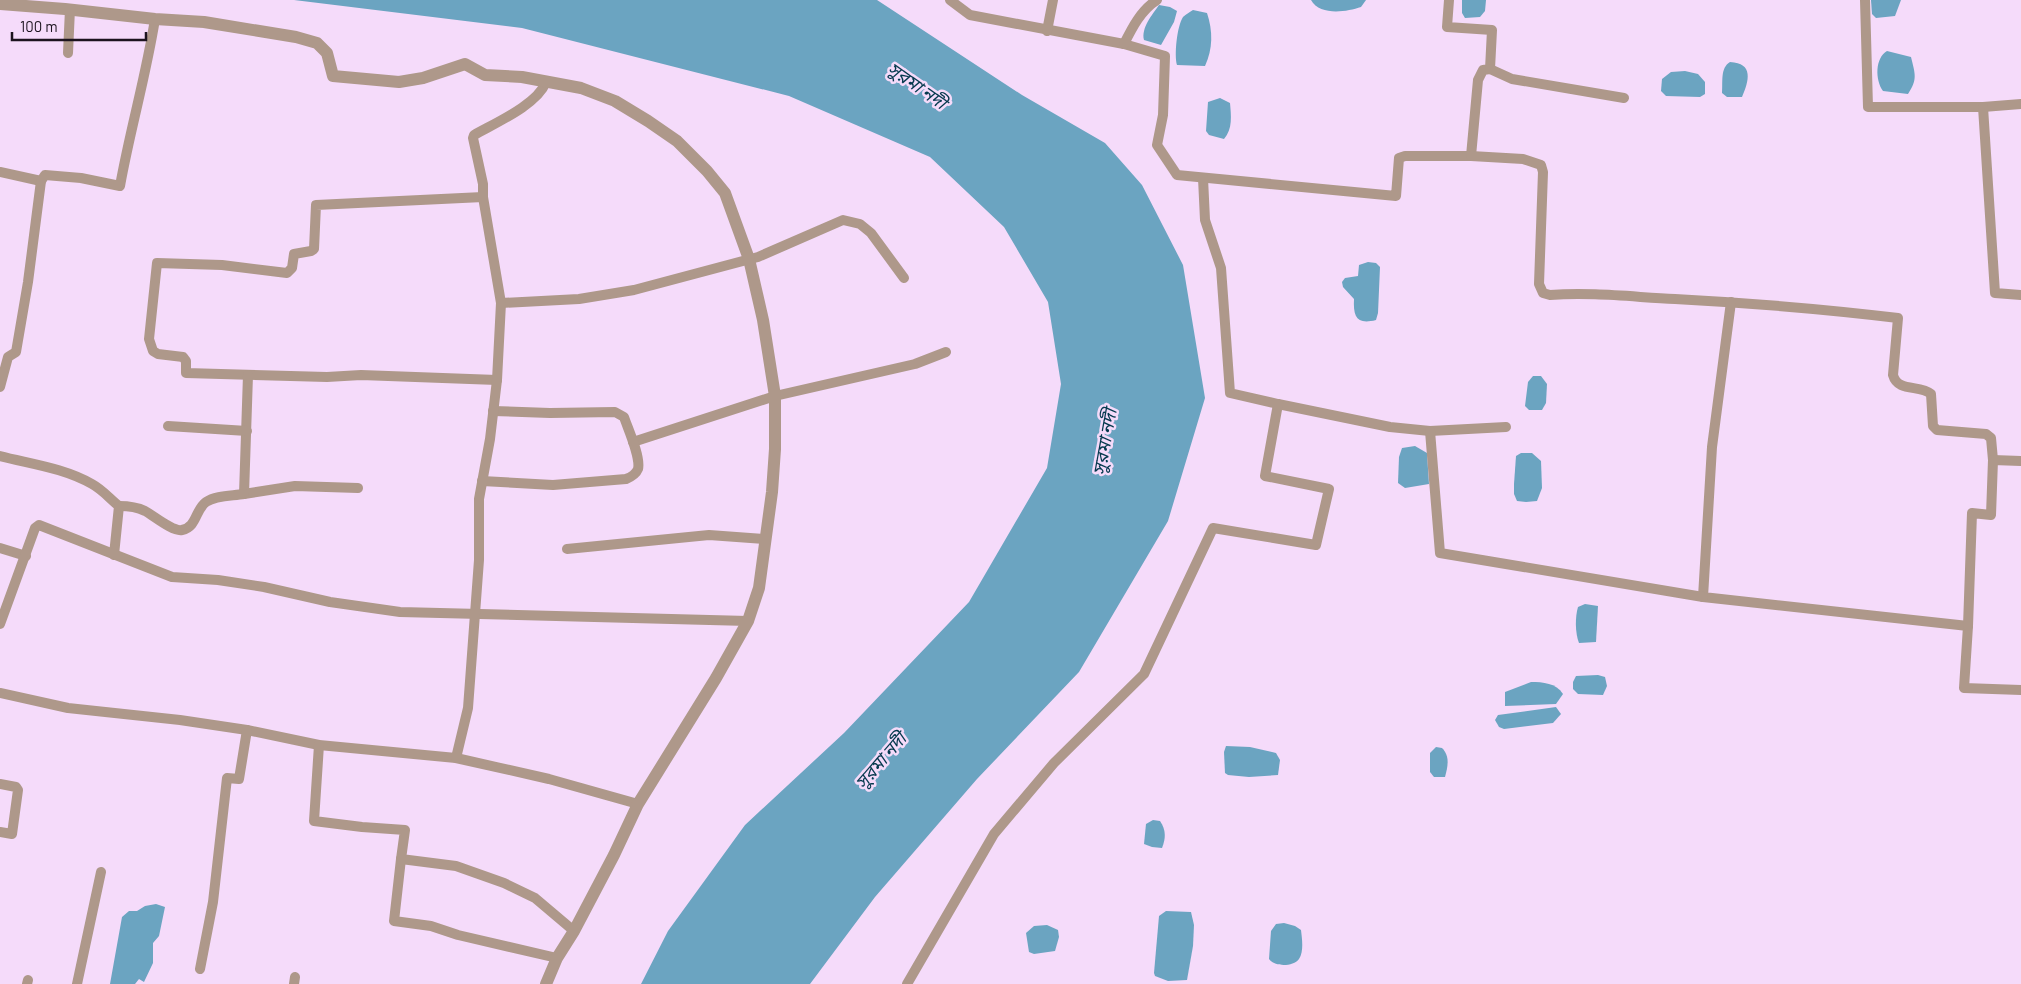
<svg xmlns="http://www.w3.org/2000/svg" width="2021" height="984" font-family="Barlow,'Noto Sans Bengali',sans-serif">
<style>
.water{fill:#6ba4c1}
.lines{fill:none;stroke-linecap:round;stroke-linejoin:round}
.minor{stroke:#ae988a;stroke-width:10}
.tertiary{stroke:#ae988a;stroke-width:12}
.labels{text-anchor:middle;stroke-width:5;stroke-linejoin:round;paint-order:stroke}
.water-label{font-size:18px;font-style:italic;fill:#04384d;stroke:#f5dbfa}
</style>
<rect width="100%" height="100%" fill="#f5dbfa"/>
<g class="water">
<polygon points="294,0 877,0 1022,95 1105,143 1142,185 1183,265 1205,398 1168,521 1079,672 977,779 875,897 810,984 641,984 668,931 745,825 844,733 969,602 1047,468 1061,384 1048,302 1004,227 930,157 789,96 522,28"/>
<path d="M1311,0H1366L1361,7C1346,12 1320,16 1311,0Z"/>
<polygon points="1462,0 1486,0 1485,11 1480,17 1465,18 1462,13"/>
<polygon points="1871,0 1901,0 1895,16 1876,18 1872,14"/>
<path d="M1159,5L1170,7L1177,11L1174,22L1161,45L1144,40C1141,28 1152,15 1159,5Z"/>
<path d="M1193,10L1207,13C1213,31 1213,49 1205,66L1177,65C1174,55 1177,26 1183,17C1186,14 1190,12 1193,10Z"/>
<path d="M1887,51L1911,57C1915,74 1918,79 1908,94L1883,91C1875,80 1875,58 1887,51Z"/>
<path d="M1730,62C1754,63 1749,81 1742,97H1727L1722,93C1723,82 1720,68 1730,62Z"/>
<polygon points="1685,71 1698,74 1705,82 1705,94 1700,97 1666,96 1661,91 1662,79 1671,72"/>
<path d="M1220,98L1230,103C1231,115 1233,129 1224,139L1209,135L1206,131L1208,102Z"/>
<path d="M1368,262L1376,263L1380,267L1378,313L1376,320C1357,325 1353,317 1354,299L1343,287L1342,282L1345,278L1358,276L1359,265Z"/>
<polygon points="1533,376 1541,376 1547,384 1546,403 1542,410 1529,410 1525,406 1528,382"/>
<polygon points="1415,446 1427,453 1429,484 1405,488 1398,483 1399,457 1402,448"/>
<polygon points="1521,453 1532,453 1541,461 1542,488 1537,501 1526,502 1517,501 1514,494 1514,484 1516,456"/>
<path d="M1585,604L1598,606L1596,642L1579,643C1575,633 1575,617 1578,607Z"/>
<polygon points="1598,675 1605,677 1607,686 1603,695 1578,694 1573,689 1573,682 1576,676"/>
<path d="M1531,682C1543,682 1556,683 1563,694L1556,704L1505,706V692Z"/>
<polygon points="1556,707 1561,714 1553,723 1504,729 1499,727 1495,720 1498,715"/>
<polygon points="1226,746 1250,747 1276,753 1280,760 1278,775 1249,777 1228,775 1225,773 1224,752"/>
<path d="M1436,747L1442,748C1450,756 1448,766 1445,777H1434L1430,772V753Z"/>
<path d="M1153,820L1160,821C1166,830 1166,838 1162,848L1152,847L1144,844L1146,824Z"/>
<polygon points="156,904 165,907 159,936 153,943 153,963 144,982 139,979 135,984 110,984 122,917 129,911 137,911 145,906"/>
<polygon points="1166,911 1191,912 1194,925 1193,946 1187,980 1168,981 1155,976 1154,973 1159,916"/>
<path d="M1284,923L1295,926L1301,930C1302,939 1304,951 1299,959C1293,967 1274,967 1269,959L1271,931L1276,924Z"/>
<polygon points="1047,925 1058,930 1059,937 1055,951 1034,954 1029,952 1026,933 1034,926"/>
</g>
<g class="lines">
<g class="minor">
<polyline points="950,0 970,15 1124,44 1165,56 1163,115 1157,145 1177,175 1396,196 1399,158 1405,156 1471,156 1478,80 1483,70 1490,69 1492,30 1447,27 1449,0"/>
<polyline points="1865,0 1868,107 1983,107 2021,104"/>
<polyline points="1047,31 1053,0"/>
<path d="M1124,44C1132,28 1141,10 1157,0"/>
<polyline points="68,53 70,9"/>
<polyline points="1490,69 1512,79 1624,98"/>
<polyline points="1983,107 1995,293 2021,295"/>
<path d="M1471,156L1523,159L1541,165L1543,172L1539,284L1543,293L1550,295C1592,292 1633,297 1675,299C1750,303 1824,309 1898,318L1893,375C1898,393 1920,384 1931,394L1933,426L1937,430L1986,434L1991,438L1993,460"/>
<polyline points="0,172 41,181 28,282 16,352 8,357 0,387"/>
<path d="M41,181L45,175L81,178L120,186C130,130 146,76 155,19"/>
<polyline points="483,197 316,205 314,249 311,251 294,254 292,268 287,273 222,265 157,263 149,339 153,351 158,354 183,357 186,361 186,373 327,377 361,375 497,380"/>
<polyline points="1731,302 1712,447 1703,597 1968,626 1964,688 2021,690"/>
<polyline points="501,303 579,299 634,290 758,257 843,220 860,224 871,233 904,278"/>
<polyline points="248,375 244,494 295,486 358,488"/>
<polyline points="1278,404 1390,427 1430,431 1506,427"/>
<polyline points="168,426 247,431"/>
<polyline points="1430,431 1440,553 1703,597"/>
<polyline points="633,442 775,396 915,364 946,352"/>
<path d="M0,456C31,464 64,468 92,484C103,490 110,499 119,506L114,555"/>
<path d="M482,481L553,485L626,479C631,477 636,474 638,469C641,457 628,429 624,417L615,412L550,413L493,411"/>
<path d="M119,506C128,506 137,507 145,511C154,516 173,532 182,530C197,527 195,510 206,502C216,495 232,496 244,494"/>
<polyline points="0,548 26,556"/>
<polyline points="567,549 709,535 765,539"/>
<polyline points="0,624 35,528 39,525 172,577 218,580 264,587 330,602 400,612 748,621"/>
<polyline points="1968,626 1972,513 1991,515 1993,460 2021,461"/>
<polyline points="0,693 68,708 180,720 247,730 319,745 456,758 549,779 638,804"/>
<polyline points="319,745 314,821 362,827 405,830 401,859 456,866 504,883 535,898 574,931"/>
<path d="M456,758L468,708L479,560V499L490,439L497,380L501,303L483,197V184L473,138L474,135C495,123 537,105 546,82"/>
<polyline points="0,784 16,787 18,790 12,834 0,832"/>
<polyline points="401,859 394,921 431,926 458,935 557,958"/>
<polyline points="200,969 213,902 227,778 239,779 247,730"/>
<polyline points="27,984 28,980"/>
<polyline points="77,984 101,872"/>
<polyline points="294,984 295,977"/>
<polyline points="907,984 994,834 1054,763 1144,674 1213,528 1316,545 1329,489 1265,476 1278,404 1230,393 1221,268 1205,220 1203,178"/>
</g>
<polyline class="tertiary" points="0,4 65,9 155,19 204,22 296,37 317,43 327,53 333,76 399,82 423,78 465,64 485,75 522,77 581,88 615,101 648,121 677,141 707,171 725,193 749,259 763,320 775,396 775,449 772,492 759,588 748,621 716,678 638,804 614,855 574,931 557,958 546,984"/>
</g>
<g class="labels">
<g class="water-label">
<text transform="translate(917 86) rotate(35)" y="6">সুরমা নদী</text>
<text transform="translate(1105 442) rotate(-80)" y="6">সুরমা নদী</text>
<text transform="translate(881 761) rotate(-49)" y="6">সুরমা নদী</text>
</g>
</g>
<path d="M12 32v8h134v-8" fill="none" stroke="#1c131e" stroke-width="2.5"/>
<text x="20" y="32" font-size="15" fill="#1c131e" stroke="#f5dbfa" stroke-width="4" paint-order="stroke">100 m</text>
</svg>
